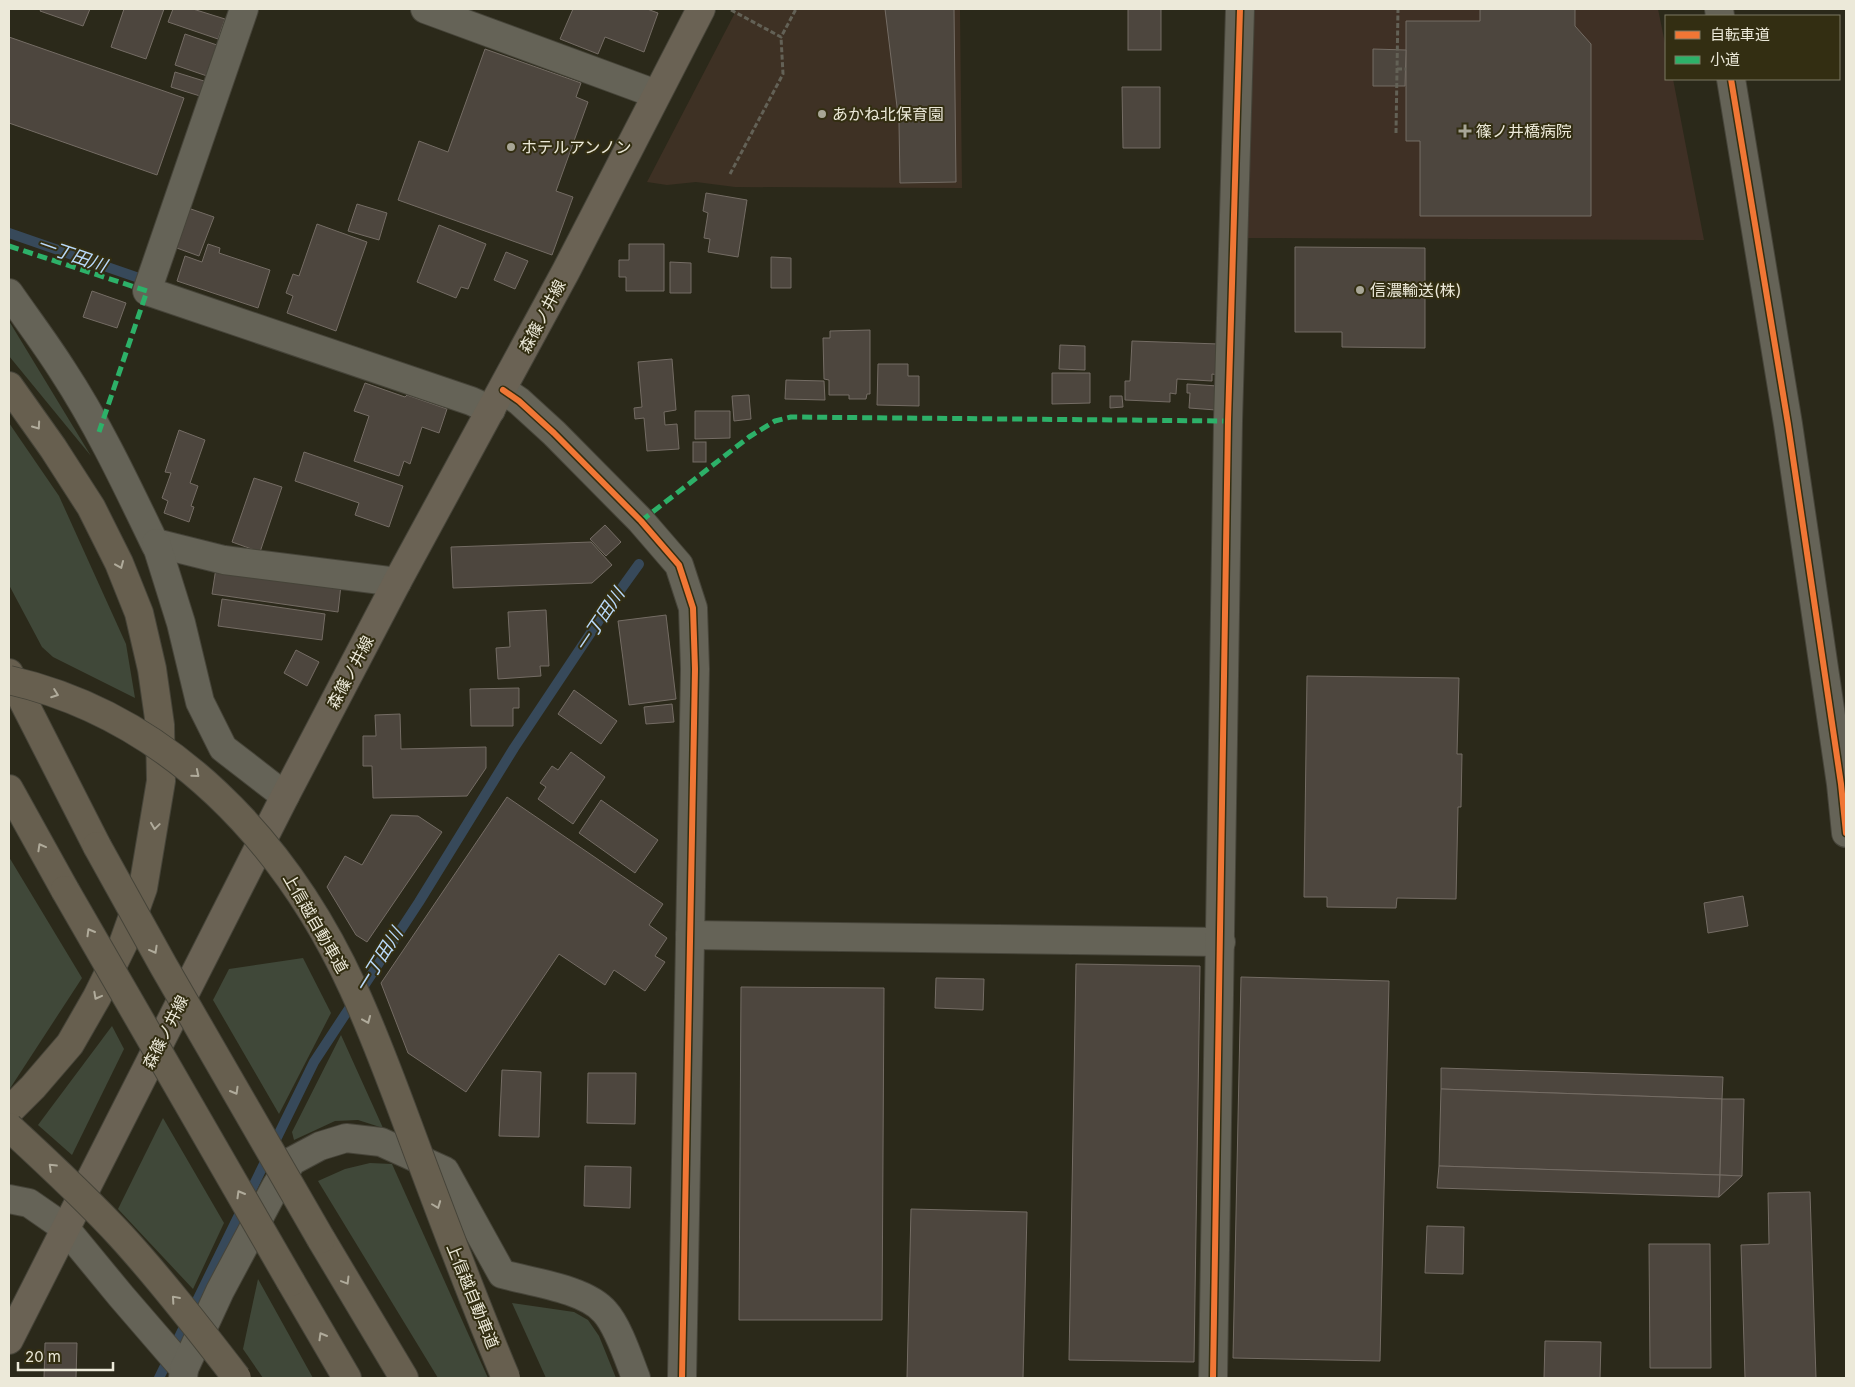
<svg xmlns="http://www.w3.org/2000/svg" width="1855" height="1387" font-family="Inter,'Noto Sans JP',sans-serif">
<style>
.education{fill:#3e3124}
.medical{fill:#3f3025}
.green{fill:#404839}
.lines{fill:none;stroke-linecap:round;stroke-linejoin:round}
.stream{stroke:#37495a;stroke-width:10}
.building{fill:#4d463e;stroke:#746c64}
.minor-casing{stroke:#464439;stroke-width:30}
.major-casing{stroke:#464439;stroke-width:30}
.highway-casing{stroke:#464439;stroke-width:30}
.path{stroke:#636156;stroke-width:3;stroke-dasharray:5 2.5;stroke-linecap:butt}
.minor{stroke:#656357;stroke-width:28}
.major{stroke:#6a6254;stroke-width:28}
.highway{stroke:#675f4f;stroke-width:28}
.highway-bridge-casing{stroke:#464439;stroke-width:30;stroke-linecap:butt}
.highway-bridge{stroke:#675f4f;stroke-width:28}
.quiet{stroke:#2db169;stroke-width:5;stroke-dasharray:10 5;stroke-linecap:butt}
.cycleway-casing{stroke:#332e12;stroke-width:9}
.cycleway{stroke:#f07635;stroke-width:6}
.oneway{stroke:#b0ab9b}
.poi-dot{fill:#a8a696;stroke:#332e12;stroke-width:2}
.labels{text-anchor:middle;stroke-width:4;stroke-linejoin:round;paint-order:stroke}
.poi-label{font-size:16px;fill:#ece9d9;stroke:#332e12;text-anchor:start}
.street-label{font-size:16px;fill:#ece9d9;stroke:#332e12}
.water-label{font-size:18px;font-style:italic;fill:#b9d9fa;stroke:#332e12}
</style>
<rect width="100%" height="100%" fill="#2b291a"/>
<polygon class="education" points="737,9 960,9 962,188 735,187 696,182 667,185 647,182"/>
<polygon class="medical" points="1250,9 1658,9 1666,48 1666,79 1673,79 1704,240 1245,238"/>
<g class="green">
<polygon points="9,321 91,456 9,356"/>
<polygon points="9,423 59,496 126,644 135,698 53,657 42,647 9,585"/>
<polygon points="9,857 82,978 9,1090"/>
<polygon points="303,958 331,1013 279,1114 213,1000 229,969"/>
<polygon points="112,1026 124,1049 72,1155 38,1125"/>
<polygon points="341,1035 383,1128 358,1120 335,1121 294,1140 292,1132"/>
<polygon points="163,1118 224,1223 193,1289 118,1209"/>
<polygon points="370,1163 392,1164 488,1378 438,1378 318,1181 345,1169"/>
<polygon points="258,1279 313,1378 263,1378 243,1349"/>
<polygon points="512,1303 574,1312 588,1320 599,1336 616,1378 546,1378"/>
</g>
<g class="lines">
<g class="stream">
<polyline points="9,233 136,277"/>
<polyline points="159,1378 314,1062 419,902 514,748 608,607 639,564"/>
</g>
</g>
<g class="building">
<polygon points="41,9 90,9 83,26 40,11"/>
<polygon points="124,9 164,9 146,59 111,47"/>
<polygon points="173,9 193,9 225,19 218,39 168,22"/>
<polygon points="573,9 647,9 658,13 644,52 605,37 598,54 560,39"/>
<polygon points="885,9 954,9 956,182 900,183 899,123"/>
<rect x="1128" y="9" width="33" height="41"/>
<polygon points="1480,9 1575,9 1575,26 1591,44 1591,216 1420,216 1420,141 1406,141 1406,21 1480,21"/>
<polygon points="185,34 217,45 207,76 175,65"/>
<polygon points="9,37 184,98 157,175 9,123"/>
<polygon points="485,49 581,83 576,97 588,102 556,191 573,197 552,255 398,200 419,141 448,152"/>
<polygon points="1373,49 1406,50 1405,86 1373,86"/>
<polygon points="175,72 204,81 200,96 171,87"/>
<polygon points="1122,87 1160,87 1160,148 1123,148"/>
<polygon points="706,193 747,200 738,257 708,252 710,239 704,238 708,213 703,211"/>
<polygon points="357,204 387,213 379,240 348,231"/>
<polygon points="188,208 214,217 199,256 174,247"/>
<polygon points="317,224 367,242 336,331 287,313 293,296 286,293 293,274 299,276"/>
<polygon points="439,225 486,244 468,289 461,287 456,298 417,282"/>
<polygon points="208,244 220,248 219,253 270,270 258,308 177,281 185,256 202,262"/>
<polygon points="629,244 664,244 664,291 626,291 626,277 619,277 619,260 629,260"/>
<polygon points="1295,247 1425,248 1425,348 1342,347 1342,332 1295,332"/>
<polygon points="506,252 528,261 515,289 494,280"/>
<polygon points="771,257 791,258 791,288 771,288"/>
<polygon points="670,262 691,263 691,293 670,293"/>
<polygon points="92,291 126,303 117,328 83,317"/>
<polygon points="870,330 870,394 867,394 866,399 849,399 849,395 829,395 829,380 824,379 823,338 830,338 830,331"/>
<polygon points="1132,341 1219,344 1218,375 1212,374 1212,381 1177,379 1176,394 1170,393 1170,402 1125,400 1125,381 1130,381"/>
<polygon points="1060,345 1085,346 1085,370 1059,369"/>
<polygon points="672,359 676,410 664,412 665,425 677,424 679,449 647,451 644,418 635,419 634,408 642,407 638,362"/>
<polygon points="878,364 908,364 908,376 919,376 919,406 877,405"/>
<polygon points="1052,373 1090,373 1090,403 1052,404"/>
<polygon points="786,380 824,381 825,400 785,399"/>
<polygon points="365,383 405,397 407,395 447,409 439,433 422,427 410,464 404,461 399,476 354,461 369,416 354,411"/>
<polygon points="1187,384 1218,386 1216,410 1189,408 1190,393 1187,393"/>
<polygon points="749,395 751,419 734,421 732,396"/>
<polygon points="1110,396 1122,396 1123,407 1110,408"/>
<polygon points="695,411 730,411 730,438 695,439"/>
<polygon points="179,430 205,440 190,483 198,486 191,506 194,507 189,522 164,513 168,501 162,498 171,473 165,472"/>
<rect x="693" y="442" width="13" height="20"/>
<polygon points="304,452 403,486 389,527 355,515 359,503 295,481"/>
<polygon points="254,478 282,487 260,552 232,542"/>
<polygon points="605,525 621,542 606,556 590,539"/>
<polygon points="591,542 612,565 592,583 453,588 451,547"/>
<polygon points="216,568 341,585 338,612 212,594"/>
<polygon points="222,599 325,614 322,640 218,626"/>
<polygon points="546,610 549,666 540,666 541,676 498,679 496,648 510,647 508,612"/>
<polygon points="666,615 676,699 629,705 618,621"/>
<polygon points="296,650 319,662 307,686 284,673"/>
<polygon points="1307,676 1459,678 1457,754 1462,754 1461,807 1458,807 1456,899 1397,898 1396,908 1327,907 1327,897 1304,897"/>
<polygon points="519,688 519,708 513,708 513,726 471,726 470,689"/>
<polygon points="574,690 617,721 601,744 558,714"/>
<polygon points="672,704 674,722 646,724 644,707"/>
<polygon points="400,714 401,749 486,747 486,768 467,796 373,798 372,766 363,766 363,736 376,736 375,715"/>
<polygon points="571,752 605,777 573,824 538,799 546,787 540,783 552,766 558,770"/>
<polygon points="507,797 663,904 649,925 667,938 655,956 665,962 645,991 614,970 605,985 559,954 466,1092 408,1053 381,983"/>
<polygon points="601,800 658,840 635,873 579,833"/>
<polygon points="391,815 418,816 442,832 367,942 356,935 327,887 345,856 362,865"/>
<polygon points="1743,896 1748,926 1708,933 1704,903"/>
<polygon points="1076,964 1200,966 1194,1362 1069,1360"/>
<polygon points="1241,977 1389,981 1380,1361 1233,1358"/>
<polygon points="936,978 984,979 983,1010 935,1008"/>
<polygon points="741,987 884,988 882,1320 739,1320"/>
<polygon points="1441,1068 1723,1077 1722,1099 1441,1089"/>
<polygon points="502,1070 541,1072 539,1137 499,1136"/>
<polygon points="588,1073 636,1073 635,1124 587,1123"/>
<polygon points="1441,1089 1722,1099 1720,1175 1439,1166"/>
<polygon points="1722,1099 1744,1099 1742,1176 1720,1175"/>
<polygon points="585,1166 631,1167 630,1208 584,1206"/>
<polygon points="1439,1166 1720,1175 1719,1197 1437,1188"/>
<polygon points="1720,1175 1742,1176 1719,1197"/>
<polygon points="1810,1192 1816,1378 1745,1378 1741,1245 1769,1244 1768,1193"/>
<polygon points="911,1209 1027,1212 1023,1378 907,1378"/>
<polygon points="1427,1226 1464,1227 1463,1274 1425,1273"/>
<polygon points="1649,1244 1710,1244 1711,1368 1650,1368"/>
<polygon points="1545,1341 1601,1342 1600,1378 1544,1378"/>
<polygon points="45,1343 77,1343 76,1378 44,1378"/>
</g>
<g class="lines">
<g class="minor-casing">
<g id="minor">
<polyline points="244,9 147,291 471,401 491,410"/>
<polyline points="425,9 656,94"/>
<polyline points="1719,9 1720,16"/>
<polyline points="1731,79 1788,424 1841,784 1846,833"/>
<path d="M9,293C27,319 46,344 63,371C99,426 127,486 156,546V543L224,560L397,582"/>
<polyline points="503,390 519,401 554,433 641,521 679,565 693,608 695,669 682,1378"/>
<polyline points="156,543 181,623 200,702 223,748 285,796"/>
<polyline points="690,935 1221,942"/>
<polyline points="9,1199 29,1203 65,1228 121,1296 184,1369 183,1378"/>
<path d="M184,1369L220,1291L276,1186L292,1161L320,1146L346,1138L381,1142L445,1171L502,1274C531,1282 586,1289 605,1312C618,1326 629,1360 636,1378"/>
<polyline points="1213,1378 1228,421 1240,9"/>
</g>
</g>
<g class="major-casing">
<polyline id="major" points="9,1340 285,796 397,582 566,271 701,9"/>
</g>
<g class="highway-casing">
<g id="highway">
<polyline points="9,386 53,448 91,507 119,563 139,613 152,669 160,725 161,781 143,888 123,944 97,997 70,1044 33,1087 9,1111"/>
<polyline points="9,673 97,846"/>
<polyline points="9,789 65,890"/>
<polyline points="321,1239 404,1378"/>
<polyline points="291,1282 347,1378"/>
</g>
</g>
<g class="path">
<polyline points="731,10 781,37 796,9"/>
<polyline points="1397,69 1406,69"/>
<polyline points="1396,133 1398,9"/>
<polyline points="730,174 783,74 781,37"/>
</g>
<use href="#minor" class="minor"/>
<use href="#major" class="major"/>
<use href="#highway" class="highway"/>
<g class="highway-bridge-casing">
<g id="highway-bridge">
<path d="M9,680C170,717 286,842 353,988C378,1042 398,1099 419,1155C447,1230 475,1305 506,1378"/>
<polyline points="97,846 163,965 321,1239"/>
<polyline points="65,890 291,1282"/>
<path d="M9,1127C47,1162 86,1198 121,1236C162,1281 200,1330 237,1378"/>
</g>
</g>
<use href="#highway-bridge" class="highway-bridge"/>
<g class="quiet">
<polyline points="9,246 147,291 99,432"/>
<polyline points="641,521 749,437 775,421 791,417 1228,421"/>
</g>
<g class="cycleway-casing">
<g id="cycleway">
<polyline points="1731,79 1788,424 1841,784 1846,833"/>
<polyline points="503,390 519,401 554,433 641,521 679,565 693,608 695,669 682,1378"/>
<polyline points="1213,1378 1228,421 1240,9"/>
</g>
</g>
<use href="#cycleway" class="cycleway"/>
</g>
<defs><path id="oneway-chevron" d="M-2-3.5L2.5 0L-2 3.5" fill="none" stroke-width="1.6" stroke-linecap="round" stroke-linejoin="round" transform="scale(1.25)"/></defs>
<g class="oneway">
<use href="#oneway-chevron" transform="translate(37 426) rotate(55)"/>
<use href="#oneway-chevron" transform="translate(120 565) rotate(67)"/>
<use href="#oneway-chevron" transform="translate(55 694) rotate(20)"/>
<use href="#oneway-chevron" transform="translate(196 774) rotate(40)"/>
<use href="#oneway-chevron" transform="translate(155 826) rotate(98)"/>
<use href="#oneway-chevron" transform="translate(41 847) rotate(-119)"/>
<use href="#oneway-chevron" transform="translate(90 932) rotate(-120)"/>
<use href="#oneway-chevron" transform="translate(154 950) rotate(61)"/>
<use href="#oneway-chevron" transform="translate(97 996) rotate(118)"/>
<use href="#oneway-chevron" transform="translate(367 1020) rotate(67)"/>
<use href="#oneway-chevron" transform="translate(235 1091) rotate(60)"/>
<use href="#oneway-chevron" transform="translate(52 1167) rotate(-136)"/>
<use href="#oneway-chevron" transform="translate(240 1194) rotate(-120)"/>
<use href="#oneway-chevron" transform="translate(437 1205) rotate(69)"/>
<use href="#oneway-chevron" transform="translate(346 1281) rotate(59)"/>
<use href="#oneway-chevron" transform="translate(175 1299) rotate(-131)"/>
<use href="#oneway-chevron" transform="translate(322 1336) rotate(-120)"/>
</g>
<g class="poi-dot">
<circle cx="822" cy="114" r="5"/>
<path d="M1462.5 123.5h5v5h5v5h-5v5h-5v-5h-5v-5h5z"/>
<circle cx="511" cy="147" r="5"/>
<circle cx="1360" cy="290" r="5"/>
</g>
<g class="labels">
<g class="poi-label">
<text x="832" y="120">あかね北保育園</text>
<text x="1476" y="137">篠ノ井橋病院</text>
<text x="521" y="153">ホテルアンノン</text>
<text x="1370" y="296">信濃輸送(株)</text>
</g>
<g class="street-label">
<text transform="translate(542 316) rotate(-62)" y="6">森篠ノ井線</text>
<text transform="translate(350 672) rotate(-62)" y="6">森篠ノ井線</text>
<text transform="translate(316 923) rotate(60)" y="6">上信越自動車道</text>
<text transform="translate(165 1032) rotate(-63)" y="6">森篠ノ井線</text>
<text transform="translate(473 1296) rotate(68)" y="6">上信越自動車道</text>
</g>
<g class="water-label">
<text transform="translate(72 255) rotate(19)" y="6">一丁田川</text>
<text transform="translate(600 620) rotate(-56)" y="6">一丁田川</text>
<text transform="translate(379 960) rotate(-58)" y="6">一丁田川</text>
</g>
</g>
<rect width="1855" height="1387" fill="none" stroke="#ece9d9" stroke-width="20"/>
<rect x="1665" y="15" width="175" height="65" fill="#332e12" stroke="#7d7962"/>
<rect x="1675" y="31" width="25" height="8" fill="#f07635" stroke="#7d7962"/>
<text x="1710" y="40" font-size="15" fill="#ece9d9">自転車道</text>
<rect x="1675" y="56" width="25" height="8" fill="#2db169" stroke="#7d7962"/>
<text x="1710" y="65" font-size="15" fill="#ece9d9">小道</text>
<path d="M18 1362v8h95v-8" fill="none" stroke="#ece9d9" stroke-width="2.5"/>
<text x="25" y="1362" font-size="15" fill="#ece9d9" stroke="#332e12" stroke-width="4" paint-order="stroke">20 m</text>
</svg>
